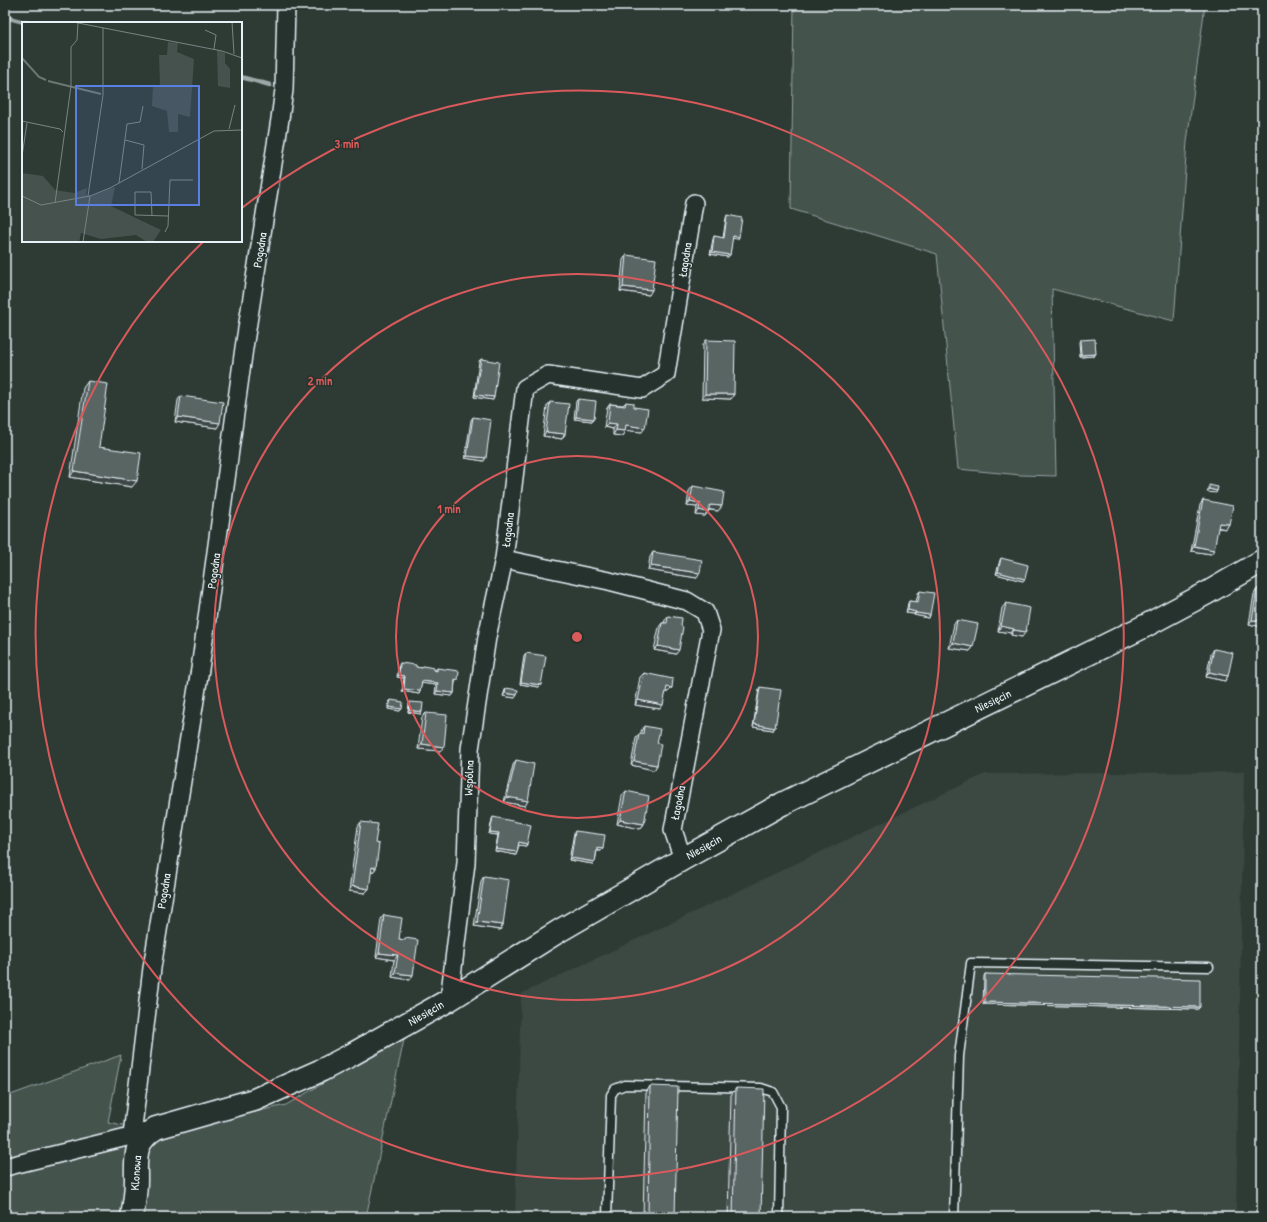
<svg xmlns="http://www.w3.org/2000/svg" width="1267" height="1222" font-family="'Patrick Hand',sans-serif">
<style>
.built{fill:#3b4843}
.green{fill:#45524e;stroke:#96a2a3}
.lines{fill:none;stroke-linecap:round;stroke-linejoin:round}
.stream{stroke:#9da8a9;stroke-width:4.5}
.lane-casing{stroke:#e8f1f8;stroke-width:11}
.street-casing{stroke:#e8f1f8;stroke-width:20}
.secondary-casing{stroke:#e8f1f8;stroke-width:25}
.lane{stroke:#26332d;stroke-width:8}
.street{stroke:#26332d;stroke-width:17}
.secondary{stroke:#26332d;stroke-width:22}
.wall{fill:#4d5755;stroke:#e8f1f8}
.shaded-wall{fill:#3e4745;stroke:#e8f1f8}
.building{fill:#596563;stroke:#e8f1f8}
.ring{fill:none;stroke:#da5a5c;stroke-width:2}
.labels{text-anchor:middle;stroke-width:3;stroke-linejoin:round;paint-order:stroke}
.street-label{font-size:12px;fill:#e8f1f8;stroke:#26332d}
.inset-river{fill:none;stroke:#6b7775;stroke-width:2}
.inset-road{fill:none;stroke:#788483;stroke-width:1}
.view{fill:#5a7fe2;fill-opacity:0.15;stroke:#5a7fe2;stroke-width:2}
.inset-edge{fill:none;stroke:#e8f1f8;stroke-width:2}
.centre{fill:#da5a5c;stroke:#26332d;stroke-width:2}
.ring-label{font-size:12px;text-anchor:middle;font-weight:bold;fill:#da5a5c;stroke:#26332d;stroke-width:3;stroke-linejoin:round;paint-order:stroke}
</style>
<rect width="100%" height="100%" fill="#2e3b35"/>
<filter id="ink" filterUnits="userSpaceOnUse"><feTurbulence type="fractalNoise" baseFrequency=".025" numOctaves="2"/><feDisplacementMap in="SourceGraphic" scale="8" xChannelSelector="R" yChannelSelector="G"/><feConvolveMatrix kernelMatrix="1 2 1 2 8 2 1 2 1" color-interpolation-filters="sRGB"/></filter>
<g filter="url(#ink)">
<polygon class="built" points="1244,772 1236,1217 515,1217 521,994 985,774"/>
<g class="green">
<polygon points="794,5 1205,5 1187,142 1174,321 1052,289 1056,476 1021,475 958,469 937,254 791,209"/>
<polygon points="405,1035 366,1217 5,1217 5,1097 121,1055 108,1122 161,1133 286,1105"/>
</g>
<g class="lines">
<g class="stream">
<polyline points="5,17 28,23"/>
<polyline points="241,77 270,85"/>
</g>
<g class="lane-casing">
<g id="lane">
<polyline points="607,1217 611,1095 615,1089 625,1085 761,1088 773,1092 781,1107 779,1217"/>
<polyline points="954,1217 959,1056 971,963 1209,967"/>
</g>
</g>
<g class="street-casing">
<g id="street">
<polyline points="504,559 609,581 687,601 705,612 711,630 673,830 683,859"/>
<polyline points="449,1000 466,863 470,749 487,637 504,559 525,388 548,375 642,389 666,374 694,203"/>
<polyline points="132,1135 152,968 200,669 244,348 280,119 284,90 286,5"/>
<polyline points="5,1167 143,1133"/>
</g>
</g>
<g class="secondary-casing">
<path id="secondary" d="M132,1217C134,1205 136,1192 136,1180C136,1157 133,1142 156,1128L254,1100L322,1070L351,1055L449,1000L559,931L683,859L782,804L1145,626L1207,593L1262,561"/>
</g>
<use href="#lane" class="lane"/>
<use href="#street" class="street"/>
<use href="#secondary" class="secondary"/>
</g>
<g class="wall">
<polygon points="727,215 738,239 732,238 730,255 728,257 710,254 713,239 714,236 723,238 726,218"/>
<polygon points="626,255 649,295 620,291 623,260"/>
<polygon points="706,340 734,394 731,399 702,398 703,345"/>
<polygon points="1080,340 1096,354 1094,356 1080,357 1079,342"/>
<polygon points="481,359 494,397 493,400 474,397 479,361"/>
<polygon points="88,381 99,447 132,487 70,477 83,388"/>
<polygon points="181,396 217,428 175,422 178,400"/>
<polygon points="578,399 592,421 574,419 576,401"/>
<polygon points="550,402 565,434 562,439 543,436 547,406"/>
<polygon points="626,402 634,407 642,432 625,430 622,436 613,435 613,429 604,427 607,408 610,404 623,405"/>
<polygon points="473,417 484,461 465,458 471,420"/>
<polygon points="693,486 722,506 718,511 709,510 708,512 705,516 696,515 697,507 687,506 689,491"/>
<polygon points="1203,500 1229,524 1226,529 1218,528 1211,554 1191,551 1200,505"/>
<polygon points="653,552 697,578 648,570 650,557"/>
<polygon points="1001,558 1025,579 1023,581 996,574 1000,560"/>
<polygon points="1257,589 1262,590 1262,627 1249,624 1254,594"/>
<polygon points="920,591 930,615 929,618 914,615 914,614 906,613 908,603 909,601 916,602 918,593"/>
<polygon points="1006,603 1022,637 1011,635 1011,633 998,631 1002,608"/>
<polygon points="668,616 681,626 676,654 654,650 659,627 662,623 664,623 665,620"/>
<polygon points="957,620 973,647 970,651 949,648 954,624"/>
<polygon points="1214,649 1228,676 1225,681 1206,677 1211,654"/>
<polygon points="526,653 539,687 520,684 524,655"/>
<polygon points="400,663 416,667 421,668 423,666 434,670 436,670 437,668 456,682 455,682 454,693 452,696 435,694 436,685 422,683 419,694 402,691 404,678 397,677 399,665"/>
<polygon points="644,673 668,692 666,692 660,709 635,705 640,677"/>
<polygon points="760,687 773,730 753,727 759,689"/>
<polygon points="506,688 515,698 503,696 505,690"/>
<polygon points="391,700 400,711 388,709 389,702"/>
<polygon points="410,702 421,714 408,712 409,704"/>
<polygon points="426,713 444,747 440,751 418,749 422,717"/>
<polygon points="644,726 657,743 657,765 654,770 631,765 636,738 639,734 641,734 641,731"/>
<polygon points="516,760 525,806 504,802 513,765"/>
<polygon points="626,791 644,824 640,829 617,824 622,796"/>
<polygon points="493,817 527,844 526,846 519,845 516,855 495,851 498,835 489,834 492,819"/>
<polygon points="361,822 375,843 376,868 373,872 371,872 365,893 349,891 358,826"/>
<polygon points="575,831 601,851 597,851 595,862 593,864 569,860 574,833"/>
<polygon points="484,876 503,925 500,930 474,926 481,881"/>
<polygon points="384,915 399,939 404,940 405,938 410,980 392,977 394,960 376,957 381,919"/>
<polygon points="985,974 1200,1007 1198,1009 983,1004 984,976"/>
<polygon points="650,1086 675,1217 643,1217 646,1093"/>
<polygon points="736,1088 761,1217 728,1217 731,1095"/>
</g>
<g class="shaded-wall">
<polygon points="733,236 739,237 738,239 731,238"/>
<polygon points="712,252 730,255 728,257 710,254"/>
<polygon points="623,287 652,290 649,295 620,291"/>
<polygon points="1096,354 1094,356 1080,357 1081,355"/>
<polygon points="705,394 734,394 731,399 702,398"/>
<polygon points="475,395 494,397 493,400 474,397"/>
<polygon points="178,417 220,423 217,428 175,422"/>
<polygon points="576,417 594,419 592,421 574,419"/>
<polygon points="608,423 617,424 613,429 604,427"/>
<polygon points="626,425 645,428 642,432 622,430"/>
<polygon points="616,430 625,431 622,436 613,435"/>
<polygon points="546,432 565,434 562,439 543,436"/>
<polygon points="467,456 486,458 484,461 465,458"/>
<polygon points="74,471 137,481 132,487 70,477"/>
<polygon points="1209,489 1217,491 1216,493 1207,492"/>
<polygon points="690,501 700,503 697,507 687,506"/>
<polygon points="710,505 722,506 718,511 706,509"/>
<polygon points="699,510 708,512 705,516 696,515"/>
<polygon points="1219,523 1229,524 1226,529 1216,527"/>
<polygon points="1194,546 1214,550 1211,554 1191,551"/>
<polygon points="651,566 700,573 697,578 648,570"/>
<polygon points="998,572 1025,579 1023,581 996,574"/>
<polygon points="908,610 916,612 914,614 906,613"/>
<polygon points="916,613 930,615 929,618 914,615"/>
<polygon points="1252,620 1262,621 1262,627 1249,624"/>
<polygon points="1001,626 1014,629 1011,633 998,631"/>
<polygon points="1014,630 1026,632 1022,637 1011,635"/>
<polygon points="953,643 973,647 970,651 949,648"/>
<polygon points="658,646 679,650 676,654 654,650"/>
<polygon points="1209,672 1228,676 1225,681 1206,677"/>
<polygon points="399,675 405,676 404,678 397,677"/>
<polygon points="422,681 438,683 436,685 420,683"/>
<polygon points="521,682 541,685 539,687 520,684"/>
<polygon points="667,687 672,688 668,692 663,692"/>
<polygon points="404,689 420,691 419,694 402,691"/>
<polygon points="437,691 454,693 452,696 435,694"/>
<polygon points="505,693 517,695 515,698 503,696"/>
<polygon points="638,700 663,705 660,709 635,705"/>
<polygon points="389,707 402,709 400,711 388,709"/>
<polygon points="409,710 422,712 421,714 408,712"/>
<polygon points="754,724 775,728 773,730 753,727"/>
<polygon points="422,744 444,747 440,751 418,749"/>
<polygon points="634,761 657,765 654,770 631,765"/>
<polygon points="507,797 528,801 525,806 504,802"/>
<polygon points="620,820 644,824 640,829 617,824"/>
<polygon points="490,832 499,833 498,835 489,834"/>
<polygon points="519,842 527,844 526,846 518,845"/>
<polygon points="597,848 603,849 601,851 596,850"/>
<polygon points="496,849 517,852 516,855 495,851"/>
<polygon points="571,858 595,862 593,864 569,860"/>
<polygon points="372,867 376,868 373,872 368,872"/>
<polygon points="352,886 369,889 365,893 349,891"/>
<polygon points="477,922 503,925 500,930 474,926"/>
<polygon points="379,953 398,955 394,960 376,957"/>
<polygon points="395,973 413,975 410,980 392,977"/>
<polygon points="985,1002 1200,1007 1198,1009 983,1004"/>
</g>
<g class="building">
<polygon points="727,215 742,218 739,237 733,236 730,255 712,252 714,236 724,238"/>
<polygon points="626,255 656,259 652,290 623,287"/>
<polygon points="1095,339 1096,354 1081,355 1080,340"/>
<polygon points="706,340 735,341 734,394 705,394"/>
<polygon points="481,359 499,362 494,397 475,395"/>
<polygon points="88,381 108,384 99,447 141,453 137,481 74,471"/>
<polygon points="181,396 223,402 220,423 178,417"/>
<polygon points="578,399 596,401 594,419 576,417"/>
<polygon points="550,402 569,404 565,434 546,432"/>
<polygon points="626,402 634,403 634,407 648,409 645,428 626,425 625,431 616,430 617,424 608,423 610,404 625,406"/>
<polygon points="473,417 491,420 486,458 467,456"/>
<polygon points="1209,485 1218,487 1217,491 1209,489"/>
<polygon points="693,486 724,492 722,506 710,505 708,512 699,510 700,503 690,501"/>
<polygon points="1203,500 1233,506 1229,524 1219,523 1214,550 1194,546"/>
<polygon points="653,552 702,560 700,573 651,566"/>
<polygon points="1001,558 1028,565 1025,579 998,572"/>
<polygon points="1257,589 1262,590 1262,621 1252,620"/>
<polygon points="920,591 934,593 930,615 916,613 916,612 908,610 909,601 918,602"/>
<polygon points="1006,603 1030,608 1026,632 1014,630 1014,629 1001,626"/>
<polygon points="668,616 682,618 681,626 683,627 679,650 658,646 662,623 667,623"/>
<polygon points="957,620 978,624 973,647 953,643"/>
<polygon points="1214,649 1233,653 1228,676 1209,672"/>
<polygon points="526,653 546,656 541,685 521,682"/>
<polygon points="400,663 416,665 416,667 422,668 423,666 434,668 434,670 437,671 437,668 459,671 458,680 455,679 454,693 437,691 438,683 422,681 420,691 404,689 405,676 399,675"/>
<polygon points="644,673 673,679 672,688 667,687 663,705 638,700"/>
<polygon points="760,687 781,690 775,728 754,724"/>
<polygon points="506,688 518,690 517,695 505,693"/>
<polygon points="391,700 403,702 402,709 389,707"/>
<polygon points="410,702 423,703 422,712 409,710"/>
<polygon points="426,713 447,715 444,747 422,744"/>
<polygon points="644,726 660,729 657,743 661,744 657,765 634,761 639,734 643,734"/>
<polygon points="516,760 534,764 528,801 507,797"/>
<polygon points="626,791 649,796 644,824 620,820"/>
<polygon points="493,817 531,825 527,844 519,842 517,852 496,849 499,833 490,832"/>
<polygon points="361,822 378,824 375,843 379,844 376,868 372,867 369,889 352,886"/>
<polygon points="575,831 605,835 603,849 597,848 595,862 571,858"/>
<polygon points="484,876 509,880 503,925 477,922"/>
<polygon points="384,915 402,918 399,939 405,940 405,938 418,940 413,975 395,973 398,955 379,953"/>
<polygon points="985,974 1200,979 1200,1007 985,1002"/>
<polygon points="650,1086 678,1087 675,1217 648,1217"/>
<polygon points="736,1088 764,1089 761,1217 733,1217"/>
</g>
</g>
<g class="ring">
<circle cx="577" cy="637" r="181"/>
<circle cx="577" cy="637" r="363"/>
<path d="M242 208A544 544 0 1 1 203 242"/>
</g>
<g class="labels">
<g class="street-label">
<text transform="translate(260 250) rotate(-81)" y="4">Pogodna</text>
<text transform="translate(685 260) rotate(-81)" y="4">Łagodna</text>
<text transform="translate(508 530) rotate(-83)" y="4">Łagodna</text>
<text transform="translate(214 571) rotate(-82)" y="4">Pogodna</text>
<text transform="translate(993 701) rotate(-26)" y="4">Niesięcin</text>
<text transform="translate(469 778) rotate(-88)" y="4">Wspólna</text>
<text transform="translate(678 803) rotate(-79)" y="4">Łagodna</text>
<text transform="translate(704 847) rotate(-29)" y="4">Niesięcin</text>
<text transform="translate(164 891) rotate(-81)" y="4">Pogodna</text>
<text transform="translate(426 1013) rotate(-30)" y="4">Niesięcin</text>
<text transform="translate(136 1173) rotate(-86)" y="4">Klonowa</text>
</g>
</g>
<g transform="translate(22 22)">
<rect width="220" height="220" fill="#2e3b35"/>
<path d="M146,20L156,21L155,30L172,37L168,95L156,92V110H147L145,89L130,84L131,63H138L137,33H145ZM195,28L203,31V41L208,47V66L196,64ZM0,151L21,154L33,168L52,171L65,166L64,173L69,174L93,165L89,184L139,208L131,220H125L114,213L79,217L59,211L57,220H0Z" fill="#45524e"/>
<path class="inset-river" d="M0,36L17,55L24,58M26,59L79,72"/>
<path class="inset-road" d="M51,0L200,29L220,36M210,0L212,32M183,8L194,13L192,27M220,36V62M0,99L38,107L41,110M207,107L213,83M103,118L122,123L120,147M0,134L5,101M97,161L105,102L118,100L121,84M0,174L19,183L68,174L88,166L192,109L220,108M66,174L81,73V6M33,181L49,64V25L55,18L56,1M146,183H159M130,194L129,170H113V193H114L146,194M143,210L146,204L148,158H171M61,220L68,174"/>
<path class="view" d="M54,64H177V183H54Z"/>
<rect width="220" height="220" class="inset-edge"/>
</g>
<circle cx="577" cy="637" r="6" class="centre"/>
<g class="ring-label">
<text x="347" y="148">3 min</text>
<text x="320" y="385">2 min</text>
<text x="449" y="513">1 min</text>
</g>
<rect width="1267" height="1222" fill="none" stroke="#26332d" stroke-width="20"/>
<rect x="10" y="10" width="1247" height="1202" fill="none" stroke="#e8f1f8" stroke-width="1.5" filter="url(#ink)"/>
</svg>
